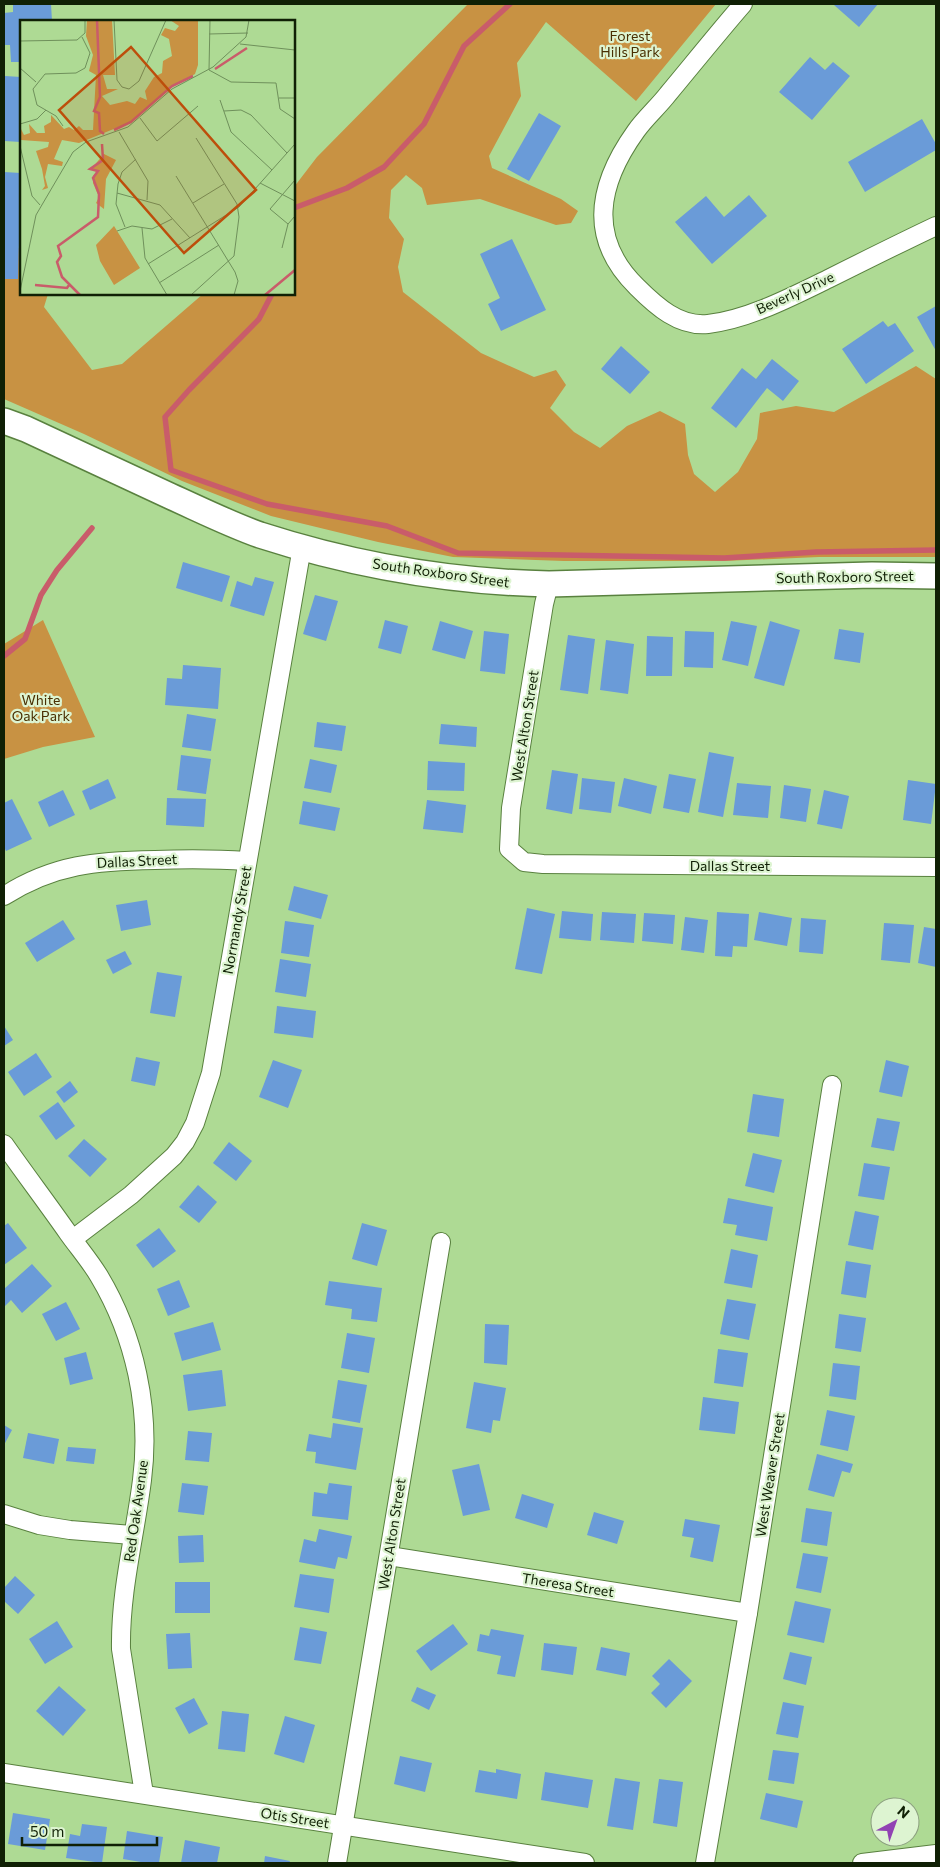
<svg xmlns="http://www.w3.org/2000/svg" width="940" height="1867" font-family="Commissioner,sans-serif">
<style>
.green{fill:#c89243}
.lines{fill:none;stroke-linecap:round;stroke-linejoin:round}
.stream{stroke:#c95c6a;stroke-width:5.5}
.building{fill:#6a9bd8}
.street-casing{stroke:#59813f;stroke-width:20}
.secondary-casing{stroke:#59813f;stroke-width:28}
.street{stroke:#fff;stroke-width:18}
.secondary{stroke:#fff;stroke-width:25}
.labels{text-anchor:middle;stroke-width:4.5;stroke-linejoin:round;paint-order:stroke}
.park-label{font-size:14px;fill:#492f02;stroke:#ddf4d1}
.street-label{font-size:14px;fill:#102005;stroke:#ddf4d1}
.inset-river{fill:none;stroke:#c95c6a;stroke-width:2.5}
.inset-road{fill:none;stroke:#6f905b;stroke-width:1}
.view{fill:#bd4e0b;fill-opacity:0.15;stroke:#bd4e0b;stroke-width:2.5}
.inset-edge{fill:none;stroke:#102005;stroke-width:2.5}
</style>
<rect width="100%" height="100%" fill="#aeda94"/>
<g class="green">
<polygon points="468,4 716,4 636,101 546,22 517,63 521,96 489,156 492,168 561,199 578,211 571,223 556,225 480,199 427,205 422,188 406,175 391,190 389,218 404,239 398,267 403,292 481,353 534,377 556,370 566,385 550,408 574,432 600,448 627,426 660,411 685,424 688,455 694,474 715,492 738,472 757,439 760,413 796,406 834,412 916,366 936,379 936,557 819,557 723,561 564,561 453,557 378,542 271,516 182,481 84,434 4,399 4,260 7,261 21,245 21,294 48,294 44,307 92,370 122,364 203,294 294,294 294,187 317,157"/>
<polygon points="43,620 95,737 43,747 4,759 4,644"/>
</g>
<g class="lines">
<g class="stream">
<polyline points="294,208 347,188 384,167 424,124 464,46 510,4"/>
<polyline points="272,294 259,319 189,390 165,417 171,470 267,504 387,526 458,553 724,558 816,552 936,550"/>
<polyline points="4,656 25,639 41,595 57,570 92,528"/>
</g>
</g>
<g class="building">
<polygon points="13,4 51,4 52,21 21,21 21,62 11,62 10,45 4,45 4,13 13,12"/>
<polygon points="835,4 878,4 859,27 834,5"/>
<polygon points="810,57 825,70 833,62 850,76 812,120 779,92"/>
<polygon points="5,76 21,77 21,142 4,141"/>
<polygon points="539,113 561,126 529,181 507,169"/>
<polygon points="922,119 936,144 936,150 865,192 848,162"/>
<polygon points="4,172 21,173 18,279 4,279"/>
<polygon points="749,195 767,216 712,264 675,222 706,196 724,217"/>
<polygon points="512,239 546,310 501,331 488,304 500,298 480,254"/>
<polygon points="936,306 936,351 917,317"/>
<polygon points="883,321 888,327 895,323 914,351 866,384 842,349"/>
<polygon points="621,346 650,372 630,394 601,369"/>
<polygon points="772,359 799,381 783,401 767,388 736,428 711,408 742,368 756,379"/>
<polygon points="183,562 230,576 222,602 176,588"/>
<polygon points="255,577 274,582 264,616 230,606 237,581 252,586"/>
<polygon points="315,595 338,601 326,641 303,634"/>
<polygon points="385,620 408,626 401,654 378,648"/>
<polygon points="440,621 473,631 465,659 432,650"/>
<polygon points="731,621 757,626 748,666 722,660"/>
<polygon points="770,621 800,630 784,686 754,678"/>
<polygon points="839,629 864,633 860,663 834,659"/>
<polygon points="484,631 509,634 505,674 480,671"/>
<polygon points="685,631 714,632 713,668 684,667"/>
<polygon points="568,635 595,639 588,694 560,690"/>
<polygon points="647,636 673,637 672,676 646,676"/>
<polygon points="606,640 634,644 628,694 600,690"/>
<polygon points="183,665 221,668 218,709 165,705 167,678 182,679"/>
<polygon points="187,714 216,719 211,751 182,747"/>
<polygon points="317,722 346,726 342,751 314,747"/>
<polygon points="441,724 477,727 476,747 439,744"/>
<polygon points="709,752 734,757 723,817 698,812"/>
<polygon points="181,755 211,759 206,794 177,790"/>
<polygon points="310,759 337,765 331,793 304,788"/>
<polygon points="428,761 465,763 464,791 427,790"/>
<polygon points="552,770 578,774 572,814 546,809"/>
<polygon points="669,774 696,779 689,813 663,808"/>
<polygon points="582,778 615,782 611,813 579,809"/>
<polygon points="624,778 657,786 651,814 618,806"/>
<polygon points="108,779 116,798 90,810 82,791"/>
<polygon points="908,780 936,784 931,824 903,820"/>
<polygon points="737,783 771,786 768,818 733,815"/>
<polygon points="784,785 811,789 806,822 780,818"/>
<polygon points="63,790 75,815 49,827 38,802"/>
<polygon points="824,790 849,796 842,829 817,824"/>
<polygon points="167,798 206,799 204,827 166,825"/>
<polygon points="12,799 32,839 6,851 4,847 4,803"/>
<polygon points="427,800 466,805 463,833 423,829"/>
<polygon points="303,801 340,808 335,831 299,824"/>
<polygon points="294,886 328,895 321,919 288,910"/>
<polygon points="147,900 151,925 121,931 116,905"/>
<polygon points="527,908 555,914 542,974 515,969"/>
<polygon points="562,911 593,914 591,941 559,938"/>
<polygon points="602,912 636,914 634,943 600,940"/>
<polygon points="717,912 749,914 747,947 733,946 732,957 715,956"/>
<polygon points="759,912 792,918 787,946 754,940"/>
<polygon points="644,913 675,915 673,944 642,941"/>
<polygon points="685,917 708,920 704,953 681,950"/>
<polygon points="801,918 826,920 823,954 799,952"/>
<polygon points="63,920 75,939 37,962 25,943"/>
<polygon points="285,921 314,925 309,957 281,953"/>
<polygon points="884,923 914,925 910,963 881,960"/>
<polygon points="924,927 936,929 936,967 918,963"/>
<polygon points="125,951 132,964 113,974 106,960"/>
<polygon points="280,959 311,964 306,997 275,992"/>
<polygon points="157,972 182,976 175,1017 150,1013"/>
<polygon points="277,1006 316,1011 313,1038 274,1033"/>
<polygon points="4,1026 13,1040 4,1046"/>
<polygon points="36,1053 52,1077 24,1096 8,1072"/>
<polygon points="136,1057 160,1062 155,1086 131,1081"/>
<polygon points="273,1060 302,1070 288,1108 259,1097"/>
<polygon points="886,1060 909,1066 902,1097 879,1092"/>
<polygon points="70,1081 78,1092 64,1103 56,1092"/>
<polygon points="753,1094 784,1099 779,1137 747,1132"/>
<polygon points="58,1102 75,1126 56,1140 39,1116"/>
<polygon points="877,1118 900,1122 894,1151 871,1147"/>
<polygon points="84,1139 107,1159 90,1177 68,1156"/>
<polygon points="229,1142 252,1161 236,1181 213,1163"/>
<polygon points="753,1153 782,1160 774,1193 745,1186"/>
<polygon points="864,1163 890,1167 884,1200 858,1196"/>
<polygon points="198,1185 217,1202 199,1223 179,1207"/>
<polygon points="728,1198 773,1207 767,1241 735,1235 737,1225 723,1223"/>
<polygon points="855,1211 879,1216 873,1250 848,1245"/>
<polygon points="8,1223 27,1248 4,1265 4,1226"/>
<polygon points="362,1223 387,1230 377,1266 352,1259"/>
<polygon points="159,1228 176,1251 153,1268 136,1245"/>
<polygon points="731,1249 758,1255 752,1288 724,1283"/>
<polygon points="846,1261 871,1265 866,1298 841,1294"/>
<polygon points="32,1264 52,1286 22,1313 11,1300 4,1307 4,1289"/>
<polygon points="179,1280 190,1307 168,1316 157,1289"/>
<polygon points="329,1281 382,1288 377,1322 351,1319 352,1309 325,1305"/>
<polygon points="727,1299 756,1304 749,1340 720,1334"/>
<polygon points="66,1302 80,1329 56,1341 42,1314"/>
<polygon points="839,1314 866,1318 861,1352 835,1348"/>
<polygon points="213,1322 221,1350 182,1361 174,1333"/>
<polygon points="485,1324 509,1325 507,1365 484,1363"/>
<polygon points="347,1333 375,1338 369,1373 341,1368"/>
<polygon points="718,1349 748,1353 743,1387 714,1383"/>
<polygon points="86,1352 93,1379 70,1385 64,1358"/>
<polygon points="833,1363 860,1366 856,1400 829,1396"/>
<polygon points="222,1370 226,1406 188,1411 183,1375"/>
<polygon points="338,1380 367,1385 360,1423 332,1418"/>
<polygon points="474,1382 506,1388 500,1421 493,1420 491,1433 466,1428"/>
<polygon points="703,1397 739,1402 735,1434 699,1430"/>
<polygon points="827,1410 855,1416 848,1451 820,1445"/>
<polygon points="333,1423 363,1428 356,1470 315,1463 316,1452 306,1451 309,1434 331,1438"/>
<polygon points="4,1425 12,1430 4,1445"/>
<polygon points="188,1431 212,1433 209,1462 185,1460"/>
<polygon points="28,1433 59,1439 54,1464 23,1458"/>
<polygon points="68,1447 96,1449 94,1464 66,1461"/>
<polygon points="817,1454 853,1464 850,1473 842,1471 834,1497 808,1490"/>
<polygon points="479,1464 490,1510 463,1516 452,1470"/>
<polygon points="182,1483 208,1486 204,1515 178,1512"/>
<polygon points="329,1483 352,1486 348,1520 312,1516 314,1492 327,1494"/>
<polygon points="522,1494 554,1504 547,1528 515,1518"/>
<polygon points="806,1508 832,1512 827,1546 801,1542"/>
<polygon points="594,1512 624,1521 617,1544 587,1535"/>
<polygon points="685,1519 720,1525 713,1562 690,1557 694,1538 682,1536"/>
<polygon points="319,1529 352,1536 347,1559 338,1557 335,1569 299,1562 304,1539 316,1542"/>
<polygon points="203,1535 204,1562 179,1563 178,1536"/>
<polygon points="803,1553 828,1557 821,1593 796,1588"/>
<polygon points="300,1574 334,1579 329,1613 294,1607"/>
<polygon points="15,1576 35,1595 18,1614 4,1601 4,1588"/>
<rect x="175" y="1582" width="35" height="31"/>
<polygon points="795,1601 831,1609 824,1643 787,1635"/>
<polygon points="57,1621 73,1647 45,1664 29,1639"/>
<polygon points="453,1624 468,1644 431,1671 416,1651"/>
<polygon points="300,1627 327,1632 321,1664 294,1660"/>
<polygon points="491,1629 524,1635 515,1677 497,1674 501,1656 477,1651 480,1634 489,1636"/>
<polygon points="190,1633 192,1668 168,1669 166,1634"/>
<polygon points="544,1643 577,1647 573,1675 541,1670"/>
<polygon points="601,1647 630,1653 626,1676 596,1670"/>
<polygon points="790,1652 812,1657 806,1685 783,1679"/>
<polygon points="669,1659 692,1681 666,1708 651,1693 660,1684 652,1676"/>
<polygon points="59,1686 86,1710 63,1736 36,1711"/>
<polygon points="417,1687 436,1695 429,1710 411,1701"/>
<polygon points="194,1698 208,1724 189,1734 175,1708"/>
<polygon points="783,1702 804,1706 798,1738 776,1734"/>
<polygon points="222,1711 249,1714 245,1752 218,1749"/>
<polygon points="285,1716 315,1725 304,1763 274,1754"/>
<polygon points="773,1750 799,1753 794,1784 768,1780"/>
<polygon points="400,1756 432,1763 425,1792 394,1784"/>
<polygon points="496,1769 521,1774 517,1799 475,1792 479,1770 496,1773"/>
<polygon points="545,1772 593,1780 588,1808 541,1800"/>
<polygon points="615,1778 640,1782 633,1830 607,1826"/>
<polygon points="659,1779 683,1782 677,1827 653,1823"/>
<polygon points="766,1793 803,1801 797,1828 760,1819"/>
<polygon points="13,1813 50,1819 45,1850 8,1844"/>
<polygon points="82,1824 107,1827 102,1863 66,1858 70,1834 80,1836"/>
<polygon points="127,1831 163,1837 159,1863 147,1863 123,1859"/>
<polygon points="185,1840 220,1847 217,1863 181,1863"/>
<polygon points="265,1856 290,1861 289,1863 264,1863"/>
</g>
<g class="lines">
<g class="street-casing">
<g id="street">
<path d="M743,4C717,34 693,64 668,94C658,107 645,118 636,131C598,184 587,238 637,287C656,306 679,327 708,324C749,319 791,297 828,279C864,261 900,243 936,226"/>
<polyline points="549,584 544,604 511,808 509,849 524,862 543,864 936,867"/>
<path d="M4,896C54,864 97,861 155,860C186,859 216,859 247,861"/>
<path d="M4,1144C25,1174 47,1203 68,1233C78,1247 90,1261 99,1276C135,1336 151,1410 142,1480C135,1536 120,1591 121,1649L144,1794"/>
<polyline points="73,1239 131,1195 174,1156 185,1142 195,1123 211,1073 302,547"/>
<polyline points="4,1514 39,1525 70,1530 132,1535"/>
<polyline points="389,1556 748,1613"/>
<polyline points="4,1773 585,1863"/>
<polyline points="337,1863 441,1242"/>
<polyline points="705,1863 748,1613 832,1085"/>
<polyline points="862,1863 936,1854"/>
</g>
</g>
<g class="secondary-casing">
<path id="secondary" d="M4,421L26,429C74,451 122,474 170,496C199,509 229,524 260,535C353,565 452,582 549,584L872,575L936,576"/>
</g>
<use href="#street" class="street"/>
<use href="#secondary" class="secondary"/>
</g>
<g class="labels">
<g class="park-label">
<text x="630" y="41">Forest<tspan x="630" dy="16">Hills Park</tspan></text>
<text x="41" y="705">White<tspan x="41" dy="16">Oak Park</tspan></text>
</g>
<g class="street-label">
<text transform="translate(795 293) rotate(-24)" y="5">Beverly Drive</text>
<text transform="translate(441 573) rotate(8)" y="5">South Roxboro Street</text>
<text transform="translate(845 577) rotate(-1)" y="5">South Roxboro Street</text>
<text transform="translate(525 726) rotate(-81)" y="5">West Alton Street</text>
<text transform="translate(137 861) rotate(-3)" y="5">Dallas Street</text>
<text x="730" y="871">Dallas Street</text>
<text transform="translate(237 920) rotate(-80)" y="5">Normandy Street</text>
<text transform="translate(770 1475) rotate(-81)" y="5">West Weaver Street</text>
<text transform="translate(136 1511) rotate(-82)" y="5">Red Oak Avenue</text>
<text transform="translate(392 1534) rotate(-81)" y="5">West Alton Street</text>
<text transform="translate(568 1585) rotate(9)" y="5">Theresa Street</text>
<text transform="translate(295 1818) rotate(9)" y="5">Otis Street</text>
</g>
</g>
<g transform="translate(20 20)">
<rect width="275" height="275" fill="#aeda94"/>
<path d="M67,0H92L95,55H83L87,69H98L82,76L90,85L107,81L115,84L120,77L127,80L125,71L134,57L142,53L143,41L152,36L149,19L141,15L145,8L155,11L159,6L150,0H178V45L175,54L152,67L111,102L59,123L42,120L34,139L43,142L42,146L28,144L25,157L28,168L22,170L25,166L22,149L16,131L28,127L29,122L1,120L0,107L4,115L10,113L9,104L17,113H25L24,106L31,102V95L44,109L49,107L54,110L59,106L63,110H73L76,55L69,51L73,35L66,16ZM84,134L96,140L86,159L84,189L76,183L79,177L73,163V156L77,152L71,149ZM94,206L120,248L94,265L80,241L76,225Z" fill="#c89243"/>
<path class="inset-river" d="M77,0L80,77L74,91L79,93L80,111L84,114M195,49L227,28M94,110L111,102L152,66L173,56M15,265L47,268L49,265M60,275L42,257L37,242L41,236L38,226L78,197L79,174L73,158L78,151L70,149L83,140L82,124M245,275L275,250"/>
<path class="inset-road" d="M94,0L97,60L102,67L109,69L119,61L146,0M190,0L189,50L211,62L256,63L260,89L275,99M189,14L228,13M0,21L57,20L65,13V0M220,24L275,30M0,48L16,62M259,78H275M200,80L211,112L252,150M204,91L221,90L231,95L267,133M120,98L137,121L178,86M0,104L17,99L26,90M43,106L36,96L17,85L13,69L25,54L56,53L65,48L70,33L62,17M99,112L128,161L127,180M0,126L12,176L20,185M156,156L215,252L218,261L214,275M240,163L275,181M97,173L140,185L170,218M173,183L204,164M268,204L250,189L275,160M105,207L96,184L98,164L102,152L116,139M122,208L125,238L147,275M97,211L112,206L132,209L152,199M262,228L268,204L275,196M128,244L219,187L275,124M139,263L199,225M0,271L16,195L53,132L66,122L108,107L152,69L193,47L226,17L229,0M171,275L214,236L219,197L217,184L176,118"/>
<path class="view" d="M111,27L236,170L164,233L39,90Z"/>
<rect width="275" height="275" class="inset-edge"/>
</g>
<rect width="940" height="1867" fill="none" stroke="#102005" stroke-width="10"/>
<g transform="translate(895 1822) rotate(41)"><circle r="24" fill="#ddf4d1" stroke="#8b9f7f"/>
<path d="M0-4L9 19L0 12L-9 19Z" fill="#9143b3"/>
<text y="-8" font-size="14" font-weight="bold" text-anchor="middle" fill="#102005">N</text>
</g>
<path d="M22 1837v8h135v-8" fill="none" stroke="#102005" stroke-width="2.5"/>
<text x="30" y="1837" font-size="15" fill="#102005" stroke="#ddf4d1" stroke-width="4" paint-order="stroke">50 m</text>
</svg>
